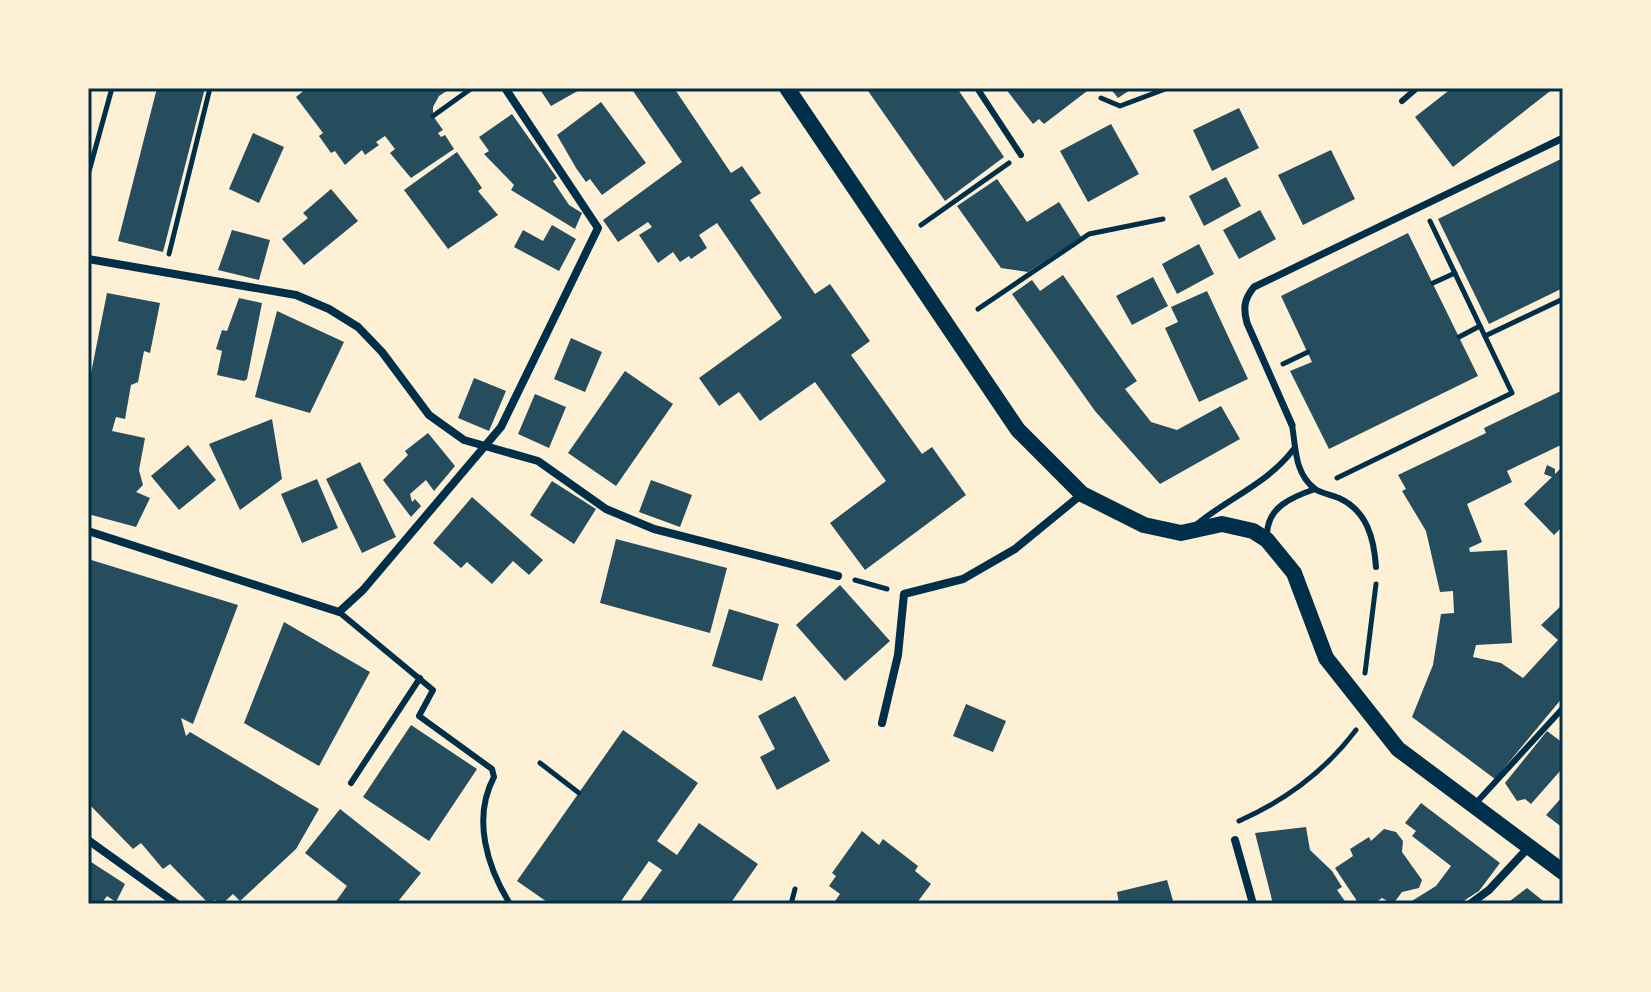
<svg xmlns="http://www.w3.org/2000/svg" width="1651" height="992" font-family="'Alegreya Sans',sans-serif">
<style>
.building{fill:#264d5e}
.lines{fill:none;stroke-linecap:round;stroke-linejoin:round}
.path{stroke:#003049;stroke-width:5}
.service{stroke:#003049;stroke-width:6}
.pedestrian{stroke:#003049;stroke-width:7}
.minor{stroke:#003049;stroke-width:8}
.secondary{stroke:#003049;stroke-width:16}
.neatline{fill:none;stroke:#003049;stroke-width:3}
</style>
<rect width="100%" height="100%" fill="#fdf0d5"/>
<g class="building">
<polygon points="157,88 205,88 163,252 118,241"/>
<polygon points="307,88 451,88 439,96 433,107 433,116 443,130 438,133 441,137 445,135 454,149 411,178 390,153 395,149 385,136 376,142 379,145 365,155 362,150 345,165 335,151 331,153 319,136 323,133 296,97"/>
<polygon points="539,88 583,88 551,106"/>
<polygon points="631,88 674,88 731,173 742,166 761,193 750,200 815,294 830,284 870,341 851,355 922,454 932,447 966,495 865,570 830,523 886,481 815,382 760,421 739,392 719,406 699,378 782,318 717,223 699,235 707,248 691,259 689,256 680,262 673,252 658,263 639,235 652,227 648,222 618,242 603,220 682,162"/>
<polygon points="866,88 957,88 1004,157 945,201"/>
<polygon points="1005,88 1091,88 1044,124 1039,119 1033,124"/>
<polygon points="1110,88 1133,88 1118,98"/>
<polygon points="1452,88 1554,88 1453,167 1415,117"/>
<polygon points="601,102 646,163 602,195 590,179 586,182 576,168 557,135"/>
<polygon points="1239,108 1259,148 1212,171 1193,130"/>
<polygon points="512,114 557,178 553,181 569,205 582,213 575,229 511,190 514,185 484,154 489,151 479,137"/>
<polygon points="1111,124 1139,174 1088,202 1060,151"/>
<polygon points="253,133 284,147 259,203 229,189"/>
<polygon points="1331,150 1355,199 1303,225 1278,175"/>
<polygon points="457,152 482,188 478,191 498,215 448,249 404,190"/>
<polygon points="1563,158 1563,288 1489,324 1438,219"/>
<polygon points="1226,177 1241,206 1204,226 1189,196"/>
<polygon points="997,179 1027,222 1059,202 1081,237 1028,272 1001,268 957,206"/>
<polygon points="331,189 358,221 304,265 282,239 308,218 303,213"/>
<polygon points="1260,210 1276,239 1239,259 1223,230"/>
<polygon points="552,225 576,239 559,271 514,247 523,230 543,241"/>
<polygon points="232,230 270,240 259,280 218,270"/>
<polygon points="1408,233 1478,376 1329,449 1290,371 1312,362 1281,296"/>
<polygon points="1199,244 1214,274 1177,294 1162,264"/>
<polygon points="1063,275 1137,381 1125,389 1151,422 1177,430 1221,406 1240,439 1160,484 1095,411 1012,294 1032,280 1040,291"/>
<polygon points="1153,277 1168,306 1132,325 1116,296"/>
<polygon points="1207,291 1248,379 1199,402 1165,328 1178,322 1171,307"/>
<polygon points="107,293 160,303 150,353 144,351 138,382 131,385 125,419 116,417 112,431 145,438 139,470 143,485 136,492 150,498 136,527 88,514 88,388"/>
<polygon points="239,298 262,303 247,379 244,381 217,375 222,351 216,349 222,330 227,331"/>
<polygon points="277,311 344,342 310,413 255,397"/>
<polygon points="571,338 602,352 585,392 554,379"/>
<polygon points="625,371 673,404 616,486 568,453"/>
<polygon points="474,378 506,391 489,431 458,418"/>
<polygon points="1563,390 1563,444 1507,471 1512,482 1467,504 1482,542 1469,548 1470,552 1507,550 1512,643 1476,645 1473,657 1501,663 1523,678 1558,640 1541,625 1563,604 1563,697 1495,779 1412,717 1433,665 1441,614 1454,613 1453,591 1440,592 1426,531 1402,491 1406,489 1398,475 1486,433 1484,428"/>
<polygon points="535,394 566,407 549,448 518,434"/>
<polygon points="272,419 282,479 240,510 209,444"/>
<polygon points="428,433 455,466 434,491 426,480 410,494 412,502 415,499 421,506 411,517 383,480 408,455 405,451"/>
<polygon points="188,445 216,480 179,510 151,476"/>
<polygon points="360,462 396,537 362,553 326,479"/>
<polygon points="1547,465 1555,469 1555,474 1563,466 1563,526 1554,535 1524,504 1552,477 1544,474"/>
<polygon points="317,479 338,528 302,543 281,494"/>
<polygon points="651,480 692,495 680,527 639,512"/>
<polygon points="552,481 596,509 574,544 530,515"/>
<polygon points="472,497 543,560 529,575 513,561 492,584 467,562 461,568 433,543"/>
<polygon points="616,539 727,568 710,633 600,603"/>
<polygon points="88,559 238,605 193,724 181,718 186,736 190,732 319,809 296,849 240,901 233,894 222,904 215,900 209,904 170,864 163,869 141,843 133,849 88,803"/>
<polygon points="840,585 890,641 845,681 796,625"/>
<polygon points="729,609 779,624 762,681 712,666"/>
<polygon points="284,622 370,672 319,766 244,723"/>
<polygon points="795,696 830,761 777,790 760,757 775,749 758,716"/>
<polygon points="966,704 1006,721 993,752 953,736"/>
<polygon points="411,725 477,769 429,841 363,797"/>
<polygon points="623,730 698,783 657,841 677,855 699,823 758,864 730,904 638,904 662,870 649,861 619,904 550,904 517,881"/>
<polygon points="1547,731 1563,743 1563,774 1560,771 1531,804 1525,799 1517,801 1505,783"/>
<polygon points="1563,796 1563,828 1546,815"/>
<polygon points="1421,803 1500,863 1479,891 1459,904 1407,904 1436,886 1451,866 1412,836 1416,831 1405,823"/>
<polygon points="340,809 421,873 396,904 334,904 347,886 305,853"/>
<polygon points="1306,827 1310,850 1332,871 1342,887 1337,890 1347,904 1273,904 1255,833"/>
<polygon points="1384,829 1396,832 1403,841 1402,852 1422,880 1419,888 1402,892 1393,904 1382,898 1373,904 1359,904 1335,868 1353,856 1350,849 1369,837 1371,841"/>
<polygon points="862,831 879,845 883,839 918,866 915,871 931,884 916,904 833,904 840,894 829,886 836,876 832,873"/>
<polygon points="88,860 125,884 116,902 107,896 101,904 88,904"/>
<polygon points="1167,880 1174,904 1119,904 1117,892"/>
<polygon points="1527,888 1547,904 1506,904"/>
</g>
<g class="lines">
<g class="path">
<polyline points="1101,98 1120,106 1168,88"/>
<polyline points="433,116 472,88"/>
<polyline points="88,175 112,88"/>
<polyline points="921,225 1009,163"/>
<polyline points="169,254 210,88"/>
<polyline points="1433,283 1455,273"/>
<polyline points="978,309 1089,234 1163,219"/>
<polyline points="1485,336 1563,299"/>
<polyline points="1459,337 1480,326"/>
<polyline points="1283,364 1308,352"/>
<polyline points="1337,478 1512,393 1430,221"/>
<polyline points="855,580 887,589"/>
<polyline points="1365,673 1376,584"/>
<polyline points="540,763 579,793"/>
<path d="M1239,821C1284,801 1326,770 1356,730"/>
<polyline points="791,904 795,889"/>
</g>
<g class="service">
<polyline points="977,88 1021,155"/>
<polyline points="1402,101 1417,88"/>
<path d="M1292,425C1296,447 1294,473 1315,489C1321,493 1332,495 1339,498C1367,511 1374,538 1376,567"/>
<path d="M1196,525C1228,498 1267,484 1293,450"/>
<path d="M1267,535C1267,507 1292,497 1315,489"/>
<path d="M339,612L433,690L419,716L492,769L494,777C472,818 487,867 510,904"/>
<polyline points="351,783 420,678"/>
<polyline points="1476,803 1563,708"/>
</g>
<path class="pedestrian" d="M1292,425L1247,323C1243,308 1244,299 1254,287L1563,138"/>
<g class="minor">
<polyline points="88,259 296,295 329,309 358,327 382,352 429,415 464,440 538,461 606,509 654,529 838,576"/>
<polyline points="88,531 339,612 363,590 501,427 598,228 505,88"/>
<polyline points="882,723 898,655 904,594 963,579 1015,549 1082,494"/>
<polyline points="88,840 177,904"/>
<polyline points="1235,840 1253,904"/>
<polyline points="1470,904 1489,890 1529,847"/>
</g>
<polyline class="secondary" points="787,88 1018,430 1082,494 1144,525 1181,533 1222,524 1253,531 1267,540 1294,573 1326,658 1398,749 1563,872"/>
</g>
<rect width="1651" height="992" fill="none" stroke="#fdf0d5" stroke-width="180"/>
<rect x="90" y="90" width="1471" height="812" class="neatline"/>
</svg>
